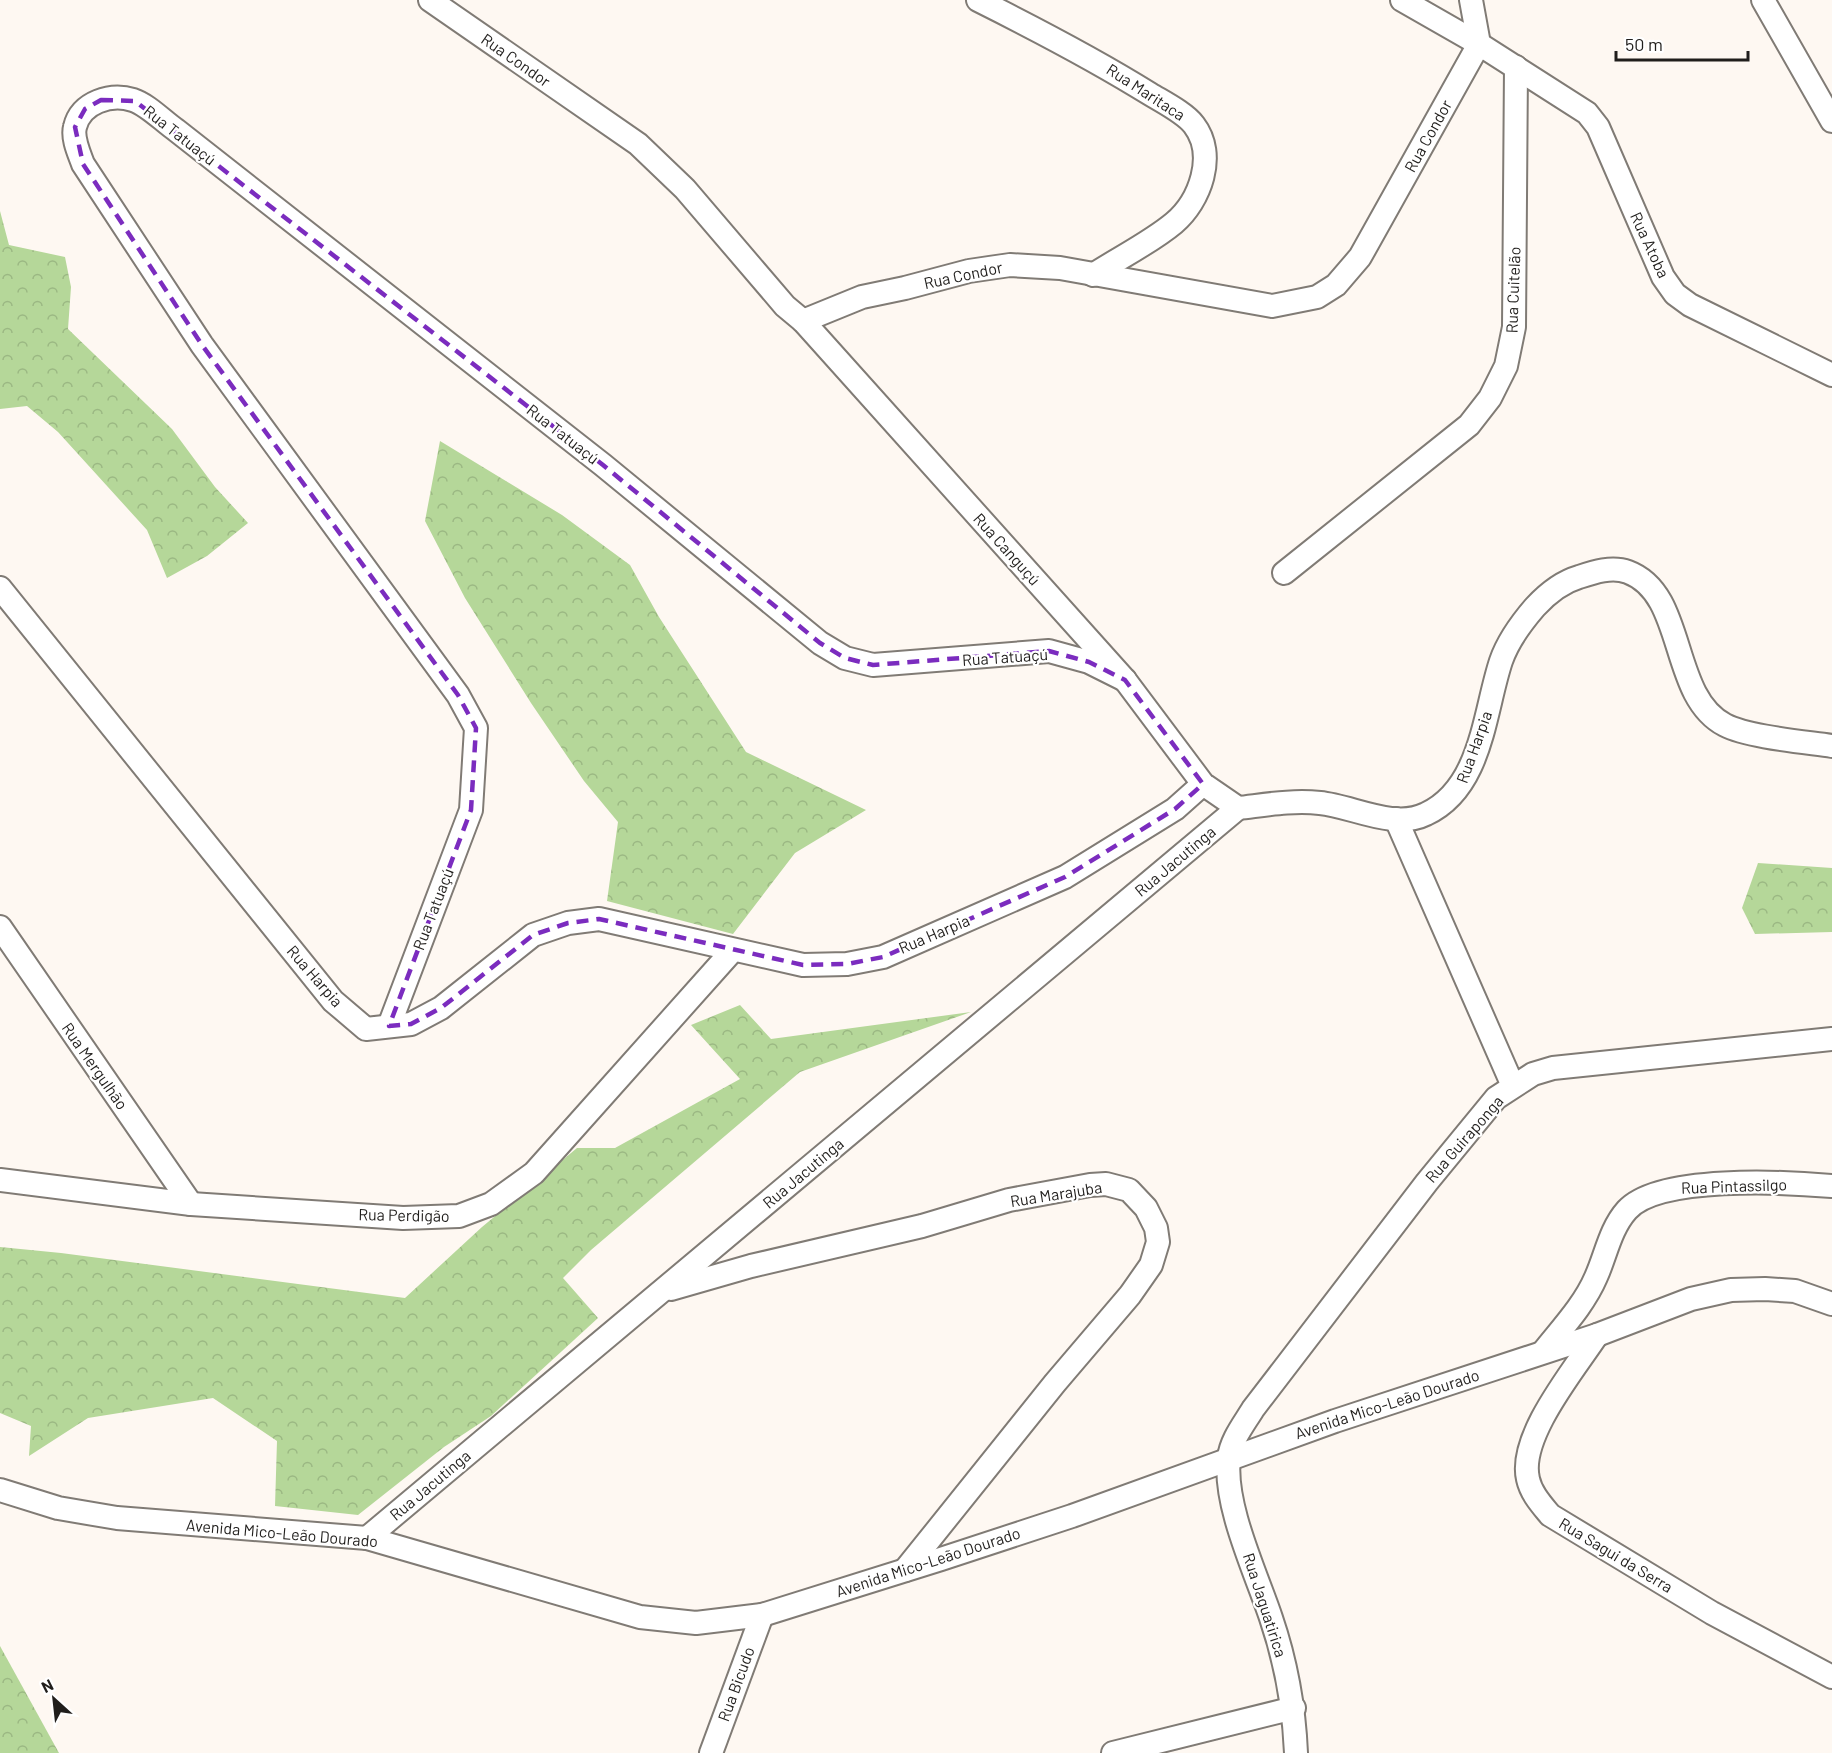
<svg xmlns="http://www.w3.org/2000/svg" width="1832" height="1753" font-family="Barlow,sans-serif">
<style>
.forest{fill:url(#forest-crowns)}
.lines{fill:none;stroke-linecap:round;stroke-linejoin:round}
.minor-casing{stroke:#807b75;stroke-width:26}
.minor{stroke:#fff;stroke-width:22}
.marked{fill:none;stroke:#7b2cbf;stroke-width:4.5;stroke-dasharray:12 8;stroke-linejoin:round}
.labels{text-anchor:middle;stroke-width:4.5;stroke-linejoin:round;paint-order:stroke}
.street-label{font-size:16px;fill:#201e1c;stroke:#fff}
</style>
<defs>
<pattern id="forest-crowns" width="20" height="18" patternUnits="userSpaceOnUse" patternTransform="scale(1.5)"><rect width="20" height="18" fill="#b5d799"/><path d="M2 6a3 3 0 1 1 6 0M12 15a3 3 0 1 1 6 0" fill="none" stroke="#9bb883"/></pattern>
</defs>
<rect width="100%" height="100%" fill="#fef8f2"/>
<g class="forest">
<polygon points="0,211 9,245 65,257 71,287 68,329 172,429 215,487 248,523 207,556 167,578 147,530 58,432 27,406 0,409"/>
<polygon points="440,441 562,515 630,565 659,617 746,752 866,810 795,853 733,934 607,901 618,822 584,781 531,703 465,598 425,521"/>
<polygon points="1758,863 1832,868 1832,932 1755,934 1742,908"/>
<polygon points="740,1005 771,1039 971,1012 800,1072 591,1250 563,1278 598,1318 491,1416 444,1447 358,1515 275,1506 277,1441 213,1398 88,1418 29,1456 31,1426 0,1413 0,1247 61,1253 405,1298 482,1227 577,1148 615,1148 740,1079 691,1025"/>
<polygon points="0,1646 59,1753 0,1753"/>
</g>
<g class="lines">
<g class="minor-casing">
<g id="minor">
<path d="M430,0L638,144L685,189L785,306L803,321L1125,680L1203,784L1238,808C1265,805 1292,800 1320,803C1352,806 1394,830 1426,814C1482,788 1484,712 1501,661C1508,641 1522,622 1535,607C1547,594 1562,582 1579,577C1594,572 1612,566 1628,572C1687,594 1669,696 1725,725C1748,737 1805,742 1832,746"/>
<path d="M978,0C1036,29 1094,59 1150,94C1163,102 1185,113 1194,125C1217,155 1200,201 1174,223C1150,243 1119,258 1093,275"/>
<polyline points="1402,0 1479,44 1587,113 1598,127 1663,277 1675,294 1690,305 1832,375"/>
<polyline points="1471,0 1479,44"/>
<polyline points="1763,0 1832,121"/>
<polyline points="803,321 862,297 905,288 969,271 1010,265 1060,268 1272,306 1317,297 1336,285 1360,257 1479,44"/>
<polyline points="1284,573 1469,425 1490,398 1506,366 1514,327 1516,67"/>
<polyline points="0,588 333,1001 366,1029 411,1024 441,1008 533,935 568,923 599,919 803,965 847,964 883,957 1065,877 1175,809 1203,784"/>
<polyline points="1396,819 1513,1086"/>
<polyline points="0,927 191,1204"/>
<path d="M389,1026L471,810L476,728L458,695L202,345L83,164C79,153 72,138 75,127C81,102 111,93 133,100C148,105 163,121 176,130L603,465L820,643L845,658L873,665L1049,651L1089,662L1125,680"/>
<polyline points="0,1180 191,1204 403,1218 459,1216 491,1204 534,1173 733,950"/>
<polyline points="671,1289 751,1266 922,1226 1009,1200 1090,1185 1106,1184 1129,1190 1146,1208 1156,1228 1158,1242 1151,1265 1130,1295 1055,1383 905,1570"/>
<path d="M1597,1335C1574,1370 1518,1437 1528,1479C1531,1493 1541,1504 1550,1515L1712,1613L1832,1677"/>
<path d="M1543,1352C1562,1328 1584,1305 1596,1277C1606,1255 1610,1229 1627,1210C1659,1175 1785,1182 1832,1186"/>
<polyline points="0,1490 58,1508 117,1518 367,1538 640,1617 696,1623 762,1615 941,1559 1072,1516 1335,1421 1597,1335 1691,1299 1731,1290 1765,1289 1795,1291 1832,1304"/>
<polyline points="367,1538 1238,808"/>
<polyline points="711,1753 762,1615"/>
<polyline points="1113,1753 1294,1708"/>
<path d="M1296,1753C1294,1706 1286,1662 1271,1618C1256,1573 1223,1504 1229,1458C1231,1440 1244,1424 1253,1409L1427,1182L1496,1098L1533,1074L1553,1068L1832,1039"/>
</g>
</g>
<use href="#minor" class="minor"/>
</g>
<path class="marked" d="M101,100L135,101L603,465L820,643L845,658L873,665L1049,651L1089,662L1125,680L1203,784L1175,809L1065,877L883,957L847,964L803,965L599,919L568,923L533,935L441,1008L411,1024L389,1026L471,810L476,728L458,695L202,345L83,164L75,127L85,109Z"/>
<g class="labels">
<g class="street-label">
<text transform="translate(516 60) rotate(35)" y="6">Rua Condor</text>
<text transform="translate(1146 92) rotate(33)" y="6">Rua Maritaca</text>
<text transform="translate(180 135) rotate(38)" y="6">Rua Tatuaçú</text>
<text transform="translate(1428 136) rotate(-61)" y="6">Rua Condor</text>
<text transform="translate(1650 245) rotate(65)" y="6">Rua Atoba</text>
<text transform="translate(963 275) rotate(-12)" y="6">Rua Condor</text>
<text transform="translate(1513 290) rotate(-88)" y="6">Rua Cuitelão</text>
<text transform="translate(563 434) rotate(38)" y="6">Rua Tatuaçú</text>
<text transform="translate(1007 549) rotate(48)" y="6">Rua Canguçú</text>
<text transform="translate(1005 657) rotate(-4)" y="6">Rua Tatuaçú</text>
<text transform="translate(1474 747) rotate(-70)" y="6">Rua Harpia</text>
<text transform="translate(1175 861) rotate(-40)" y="6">Rua Jacutinga</text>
<text transform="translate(433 909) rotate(-69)" y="6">Rua Tatuaçú</text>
<text transform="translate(934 934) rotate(-23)" y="6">Rua Harpia</text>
<text transform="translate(315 976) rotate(49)" y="6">Rua Harpia</text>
<text transform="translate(95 1066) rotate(55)" y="6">Rua Mergulhão</text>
<text transform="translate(1464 1139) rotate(-49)" y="6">Rua Guiraponga</text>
<text transform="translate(803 1173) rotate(-40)" y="6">Rua Jacutinga</text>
<text transform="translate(1734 1186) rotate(-2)" y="6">Rua Pintassilgo</text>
<text transform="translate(1056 1194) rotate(-9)" y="6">Rua Marajuba</text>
<text transform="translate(404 1215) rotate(1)" y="6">Rua Perdigão</text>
<text transform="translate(1387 1404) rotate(-18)" y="6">Avenida Mico-Leão Dourado</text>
<text transform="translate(430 1485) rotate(-40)" y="6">Rua Jacutinga</text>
<text transform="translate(282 1533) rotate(5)" y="6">Avenida Mico-Leão Dourado</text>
<text transform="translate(1616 1555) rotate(31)" y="6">Rua Sagui da Serra</text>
<text transform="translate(928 1562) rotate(-18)" y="6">Avenida Mico-Leão Dourado</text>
<text transform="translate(1265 1605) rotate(72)" y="6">Rua Jaguatirica</text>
<text transform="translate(736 1684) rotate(-70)" y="6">Rua Bicudo</text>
</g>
</g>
<g transform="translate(54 1699) rotate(333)" stroke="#ffffff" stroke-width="4.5" paint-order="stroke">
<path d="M0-4.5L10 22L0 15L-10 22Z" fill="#201e1c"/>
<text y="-9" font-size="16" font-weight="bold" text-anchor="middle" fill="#201e1c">N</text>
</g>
<path d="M1616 51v9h132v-9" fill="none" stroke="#201e1c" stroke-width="3"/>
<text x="1625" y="51" font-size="18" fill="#201e1c" stroke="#ffffff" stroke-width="4.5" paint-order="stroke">50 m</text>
</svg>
